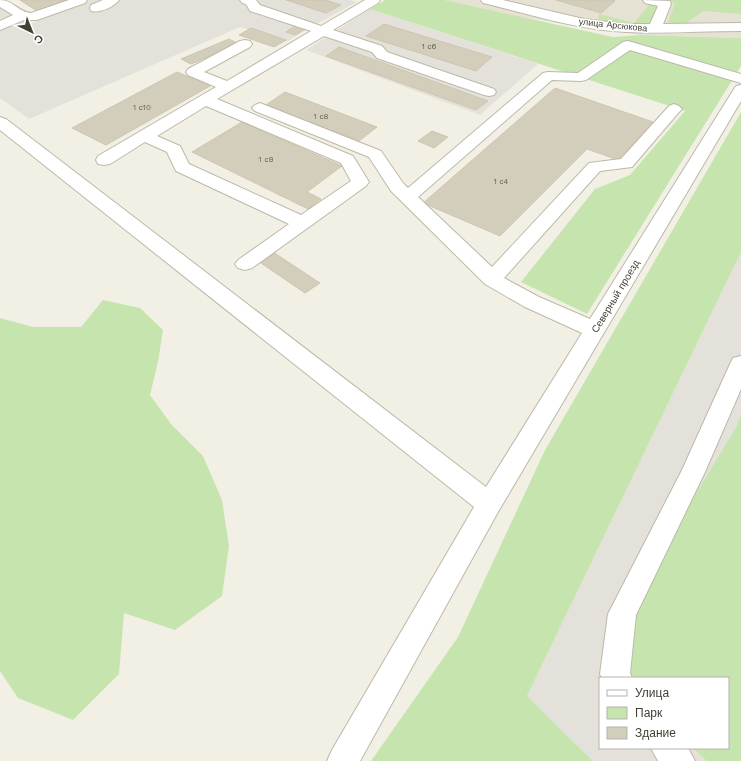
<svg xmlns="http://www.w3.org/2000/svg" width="741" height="761" font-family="'Work Sans',sans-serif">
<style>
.residential{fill:#e6e2d3}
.industrial{fill:#e4e1da;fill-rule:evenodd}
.green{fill:#c6e5ae}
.building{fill:#d3cdbb;stroke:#cec6ae}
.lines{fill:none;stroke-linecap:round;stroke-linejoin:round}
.minor-casing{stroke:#bdb8a8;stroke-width:2}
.minor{fill:#fff;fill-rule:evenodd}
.labels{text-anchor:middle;stroke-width:3;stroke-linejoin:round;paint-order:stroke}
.number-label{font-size:8px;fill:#686356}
.far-street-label{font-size:9px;fill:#444035;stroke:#fff}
.street-label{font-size:10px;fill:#444035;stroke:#fff}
</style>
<rect width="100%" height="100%" fill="#f2f0e5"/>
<polygon class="residential" points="444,0 741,0 741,38 641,35 479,11"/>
<g class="industrial">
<polygon points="90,0 350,0 357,2 311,27 286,42 240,27 29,119 0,98 0,8 30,24"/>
<polygon points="370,9 538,64 480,115 306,50"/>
<path d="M741,252V761H593L527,696ZM600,678H728V748H600Z"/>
</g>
<g class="green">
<polygon points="385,0 444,0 613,37 641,35 741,38 741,66 587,314 521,282 595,189 630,175 685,111 370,9"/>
<polygon points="666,0 741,0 741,14 704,11 683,25 668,22 675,3"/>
<polygon points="651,3 661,6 650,26 598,22 599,14 634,23"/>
<polygon points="741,112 741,252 527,696 593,761 371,761 458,637 545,450"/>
<polygon points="103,300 140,308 163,330 158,362 150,395 171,424 203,456 222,500 229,546 222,596 175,630 124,613 119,674 73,720 18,698 0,671 0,318 33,327 81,327"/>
<polygon points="741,414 741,761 707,761 693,748 728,748 728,678 627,678 602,648 737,426"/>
</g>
<g class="building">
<polygon points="20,0 70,0 37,11"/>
<polygon points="286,0 326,0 341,5 326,13"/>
<polygon points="556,0 612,0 615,1 601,13"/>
<polygon points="384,24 492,57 476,71 366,36"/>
<polygon points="295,26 305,29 295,35 286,32"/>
<polygon points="251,28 286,40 274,47 239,35"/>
<polygon points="229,39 239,44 191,64 181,59"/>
<polygon points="339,47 488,101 476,110 326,56"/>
<polygon points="177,72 210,86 106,145 72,128"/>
<polygon points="555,88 653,122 618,160 587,149 500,236 423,203"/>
<polygon points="285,92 377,127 359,141 266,105"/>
<polygon points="242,122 342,166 307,192 321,199 308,209 192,152"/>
<polygon points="432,131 448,137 434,148 418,141"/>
<polygon points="273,252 320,283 305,293 258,261"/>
</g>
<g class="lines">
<g class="minor-casing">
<g id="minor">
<path d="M0,0C13,0 18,12 31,13L69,0H87L85,3L37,20H24L0,30V21L13,15L0,7Z"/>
<path d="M103,0H119C114,7 100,13 91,11L90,8L91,5Z"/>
<path d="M240,0H256L260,5L321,26L365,0H380L378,3L333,30L382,46L387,52L494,89L496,92L494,95L489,96L484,95L377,58L372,52L324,36L217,99L353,156L369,182L366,186L252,268L245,270L238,268L235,264L238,260L289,224L176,171L167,152L145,142L110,164L104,165L98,164L96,160L98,156L216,87L188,75L186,72L188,69L240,41L245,40L250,41L252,44L250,47L204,72L227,81L311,31L250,11L246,4L242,3ZM206,106L341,163L351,181L301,215L189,164L180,146L157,136Z"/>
<path d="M481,0H503L584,19L625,24H650L658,6L645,3L643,0L670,1L671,4L663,24L741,23V31C702,31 664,34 626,32C578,30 529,14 483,3Z"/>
<polygon points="628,41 741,74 741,83 630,50 586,80 581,81 552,80 418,197 492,267 589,163 621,159 669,106 674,104 679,106 682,109 679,112 632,167 600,171 504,278 539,297 590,319 734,89 736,86 741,85 741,101 498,512 360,761 327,761 332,750 474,507 0,130 0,117 6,119 486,487 582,333 525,307 485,284 391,191 369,157 255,111 252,108 255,105 260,103 265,105 381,151 403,183 408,188 543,73 548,72 578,73 623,42"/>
<polygon points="741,356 741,389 705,472 636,615 630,673 632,678 602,678 600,674 608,614 682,470 730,364 733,358"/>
<polygon points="651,748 688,748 695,761 658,761"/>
</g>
</g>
<use href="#minor" class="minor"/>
</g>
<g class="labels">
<g class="number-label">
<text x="429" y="49">1 с6</text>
<text x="142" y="110">1 с10</text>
<text x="321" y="119">1 с8</text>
<text x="266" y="162">1 с9</text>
<text x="501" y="184">1 с4</text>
</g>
<g class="far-street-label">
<text transform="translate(613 25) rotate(6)" y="3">улица Арсюкова</text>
</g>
<g class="street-label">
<text transform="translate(615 296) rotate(-59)" y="4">Северный проезд</text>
</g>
</g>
<rect x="599" y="677" width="130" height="72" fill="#ffffff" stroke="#b4b3ae"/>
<rect x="607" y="690" width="20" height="6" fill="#ffffff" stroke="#b4b3ae"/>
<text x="635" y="697" font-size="12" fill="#444035">Улица</text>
<rect x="607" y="707" width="20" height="12" fill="#c6e5ae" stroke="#b4b3ae"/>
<text x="635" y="717" font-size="12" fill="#444035">Парк</text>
<rect x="607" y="727" width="20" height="12" fill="#d3cdbb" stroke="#b4b3ae"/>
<text x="635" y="737" font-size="12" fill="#444035">Здание</text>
<g transform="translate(32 32) rotate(137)" stroke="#ffffff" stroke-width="3" paint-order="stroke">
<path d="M0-3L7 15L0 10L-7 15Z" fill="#444035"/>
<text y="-6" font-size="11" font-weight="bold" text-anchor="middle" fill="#444035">С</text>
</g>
</svg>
